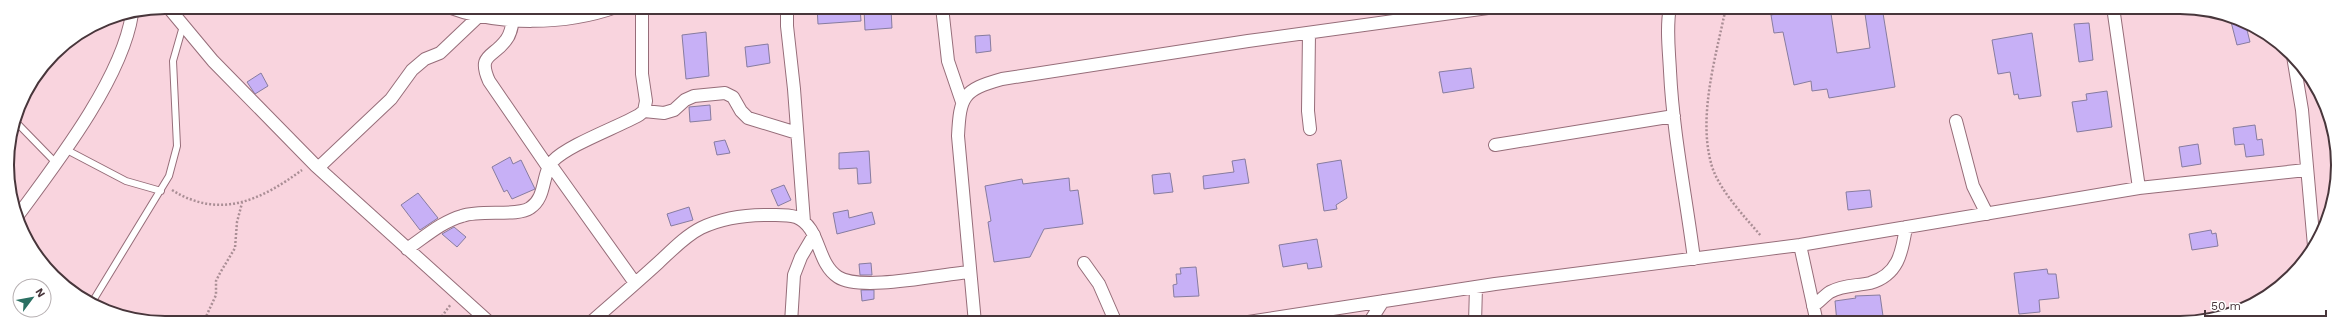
<svg xmlns="http://www.w3.org/2000/svg" width="2345" height="330" font-family="'Work Sans',sans-serif">
<style>
.building{fill:#c7b0f6;stroke:#877c9f}
.lines{fill:none;stroke-linecap:round;stroke-linejoin:round}
.lane-casing{stroke:#966d79;stroke-width:8}
.street-casing{stroke:#966d79;stroke-width:14}
.path{stroke:#aa8e95;stroke-width:2.5;stroke-dasharray:2 2;stroke-linecap:butt}
.lane{stroke:#fff;stroke-width:6}
.street{stroke:#fff;stroke-width:12}
.rim{fill:none;stroke:#48363b;stroke-width:2}
</style>
<rect width="100%" height="100%" fill="#f9d4de"/>
<path class="building" d="M 817,7 L 860,7 L 861,21 L 818,24 Z
M 1814,7 L 1830,7 L 1837,53 L 1870,48 L 1864,7 L 1882,7 L 1895,87 L 1829,98 L 1827,89 L 1812,91 L 1811,81 L 1794,85 L 1783,32 L 1774,33 L 1771,15 Z
M 864,9 L 891,9 L 892,28 L 865,30 Z
M 2230,18 L 2245,22 L 2250,42 L 2237,45 Z
M 2089,23 L 2093,60 L 2079,62 L 2074,24 Z
M 706,32 L 709,76 L 686,79 L 682,35 Z
M 2032,33 L 2041,96 L 2019,99 L 2018,94 L 2014,95 L 2010,72 L 1998,74 L 1992,40 Z
M 990,35 L 991,51 L 976,53 L 975,36 Z
M 768,44 L 770,63 L 747,67 L 745,47 Z
M 1471,68 L 1474,88 L 1443,93 L 1439,72 Z
M 261,73 L 268,86 L 255,94 L 247,82 Z
M 2107,91 L 2112,127 L 2077,132 L 2072,102 L 2087,100 L 2086,94 Z
M 710,105 L 711,120 L 690,122 L 689,107 Z
M 2255,125 L 2257,140 L 2262,139 L 2264,155 L 2246,157 L 2244,144 L 2235,145 L 2233,128 Z
M 725,140 L 730,153 L 717,155 L 714,142 Z
M 2198,144 L 2201,164 L 2182,167 L 2179,147 Z
M 869,151 L 871,183 L 858,184 L 857,168 L 839,169 L 839,153 Z
M 510,157 L 513,164 L 521,160 L 535,189 L 512,199 L 507,190 L 504,192 L 492,167 Z
M 1245,159 L 1249,183 L 1204,189 L 1203,176 L 1234,172 L 1232,161 Z
M 1341,160 L 1347,198 L 1336,205 L 1337,209 L 1324,211 L 1317,164 Z
M 1170,173 L 1173,192 L 1154,194 L 1152,175 Z
M 1069,178 L 1070,191 L 1078,190 L 1083,224 L 1044,229 L 1030,257 L 994,262 L 988,222 L 991,221 L 985,186 L 1022,179 L 1023,184 Z
M 784,185 L 791,200 L 778,206 L 771,190 Z
M 1870,190 L 1872,207 L 1848,210 L 1846,192 Z
M 418,193 L 438,218 L 420,230 L 401,205 Z
M 689,207 L 693,220 L 671,226 L 667,214 Z
M 848,210 L 849,218 L 872,212 L 875,224 L 837,234 L 833,213 Z
M 454,227 L 466,237 L 457,247 L 442,234 Z
M 2211,230 L 2212,234 L 2216,233 L 2218,246 L 2192,250 L 2189,234 Z
M 1317,239 L 1322,267 L 1308,269 L 1307,263 L 1283,267 L 1279,245 Z
M 871,263 L 872,275 L 860,275 L 859,264 Z
M 1196,267 L 1199,296 L 1174,297 L 1173,285 L 1177,284 L 1176,274 L 1181,274 L 1180,268 Z
M 2047,269 L 2048,274 L 2056,274 L 2059,298 L 2039,300 L 2040,312 L 2019,314 L 2014,273 Z
M 861,290 L 874,290 L 874,299 L 862,301 Z
M 1880,295 L 1884,323 L 1837,323 L 1835,301 L 1856,298 L 1855,296 Z"/>
<g class="lines">
<defs>
<path id="lane" d="M 16,122 L 56,163
M 65,149 L 126,181 L 161,191
M 91,304 L 169,176 L 177,146 L 173,61 L 183,26"/>
<path id="street" d="M 168,7 L 213,61 L 316,166 L 490,323
M 448,7 C 498,26 566,25 616,7
M 787,7 L 787,26 L 794,89 L 804,222
M 942,7 L 948,61 L 962,102
M 1670,7 C 1666,28 1669,50 1670,71 C 1673,134 1686,196 1694,259
M 2113,7 L 2139,188
M 513,19 C 512,26 511,34 506,40 C 493,58 477,54 489,81 L 548,167
M 1309,33 L 1308,111 L 1310,129
M 2293,56 L 2302,110 L 2314,246
M 644,111 L 664,113 L 674,110 L 685,100 L 694,96 L 725,93 L 733,97 L 741,111 L 748,118 L 797,133
M 1956,121 L 1973,186 L 1987,214
M 1495,145 L 1674,116
M 550,164 L 635,283
M 318,168 L 391,99 L 412,70 L 425,59 L 440,53 L 479,16
M 16,218 C 56,164 122,79 132,14
M 1800,245 L 1817,323
M 407,249 C 425,237 441,222 462,216 C 481,209 517,217 530,208 C 547,197 541,174 553,161 C 568,145 618,127 639,115 L 644,111 L 646,101 L 642,74 L 642,7
M 1084,263 L 1099,284 L 1116,323
M 1813,306 C 1819,302 1824,296 1830,292 C 1843,285 1856,286 1870,283 C 1898,275 1902,253 1906,227
M 590,323 C 613,303 636,283 658,263 C 671,251 685,236 701,228 C 720,219 745,215 766,215 C 775,215 787,214 796,217 C 821,227 816,263 838,277 C 861,292 942,274 970,272
M 791,323 L 794,275 L 801,257 L 814,235
M 975,323 L 958,136 C 960,96 963,90 1002,79 L 1248,41 L 1495,7
M 1242,323 L 1495,284 L 1800,245 L 2139,188 L 2306,170
M 1369,323 L 1383,301
M 1475,323 L 1476,287"/>
</defs>
<use href="#lane" class="lane-casing"/>
<use href="#street" class="street-casing"/>
<path class="path" d="M 1726,7 C 1716,56 1698,115 1711,163 C 1717,188 1745,217 1761,236
M 172,190 C 220,220 261,200 302,170
M 203,323 L 216,295 L 216,281 L 220,273 L 235,248 L 237,222 L 242,203
M 437,323 L 451,304"/>
<use href="#lane" class="lane"/>
<use href="#street" class="street"/>
</g>
<path d="M0 0H2345V330H0ZM165 14H2180A151 151 0 0 1 2331 165V165A151 151 0 0 1 2180 316H165A151 151 0 0 1 14 165V165A151 151 0 0 1 165 14Z" fill="#fff" fill-rule="evenodd"/>
<path class="rim" d="M165 14H2180A151 151 0 0 1 2331 165V165A151 151 0 0 1 2180 316H165A151 151 0 0 1 14 165V165A151 151 0 0 1 165 14Z"/>
<g transform="translate(32 298) rotate(58)"><circle r="19" fill="#ffffff" stroke="#b6afb1"/>
<path d="M0-3L7 15L0 10L-7 15Z" fill="#2b7063"/>
<text y="-6" font-size="11" font-weight="bold" text-anchor="middle" fill="#48363b">N</text>
</g>
<path d="M2205 310v6h121v-6" fill="none" stroke="#48363b" stroke-width="2"/>
<text x="2211" y="310" font-size="12" fill="#48363b" stroke="#ffffff" stroke-width="3" paint-order="stroke">50 m</text>
</svg>
